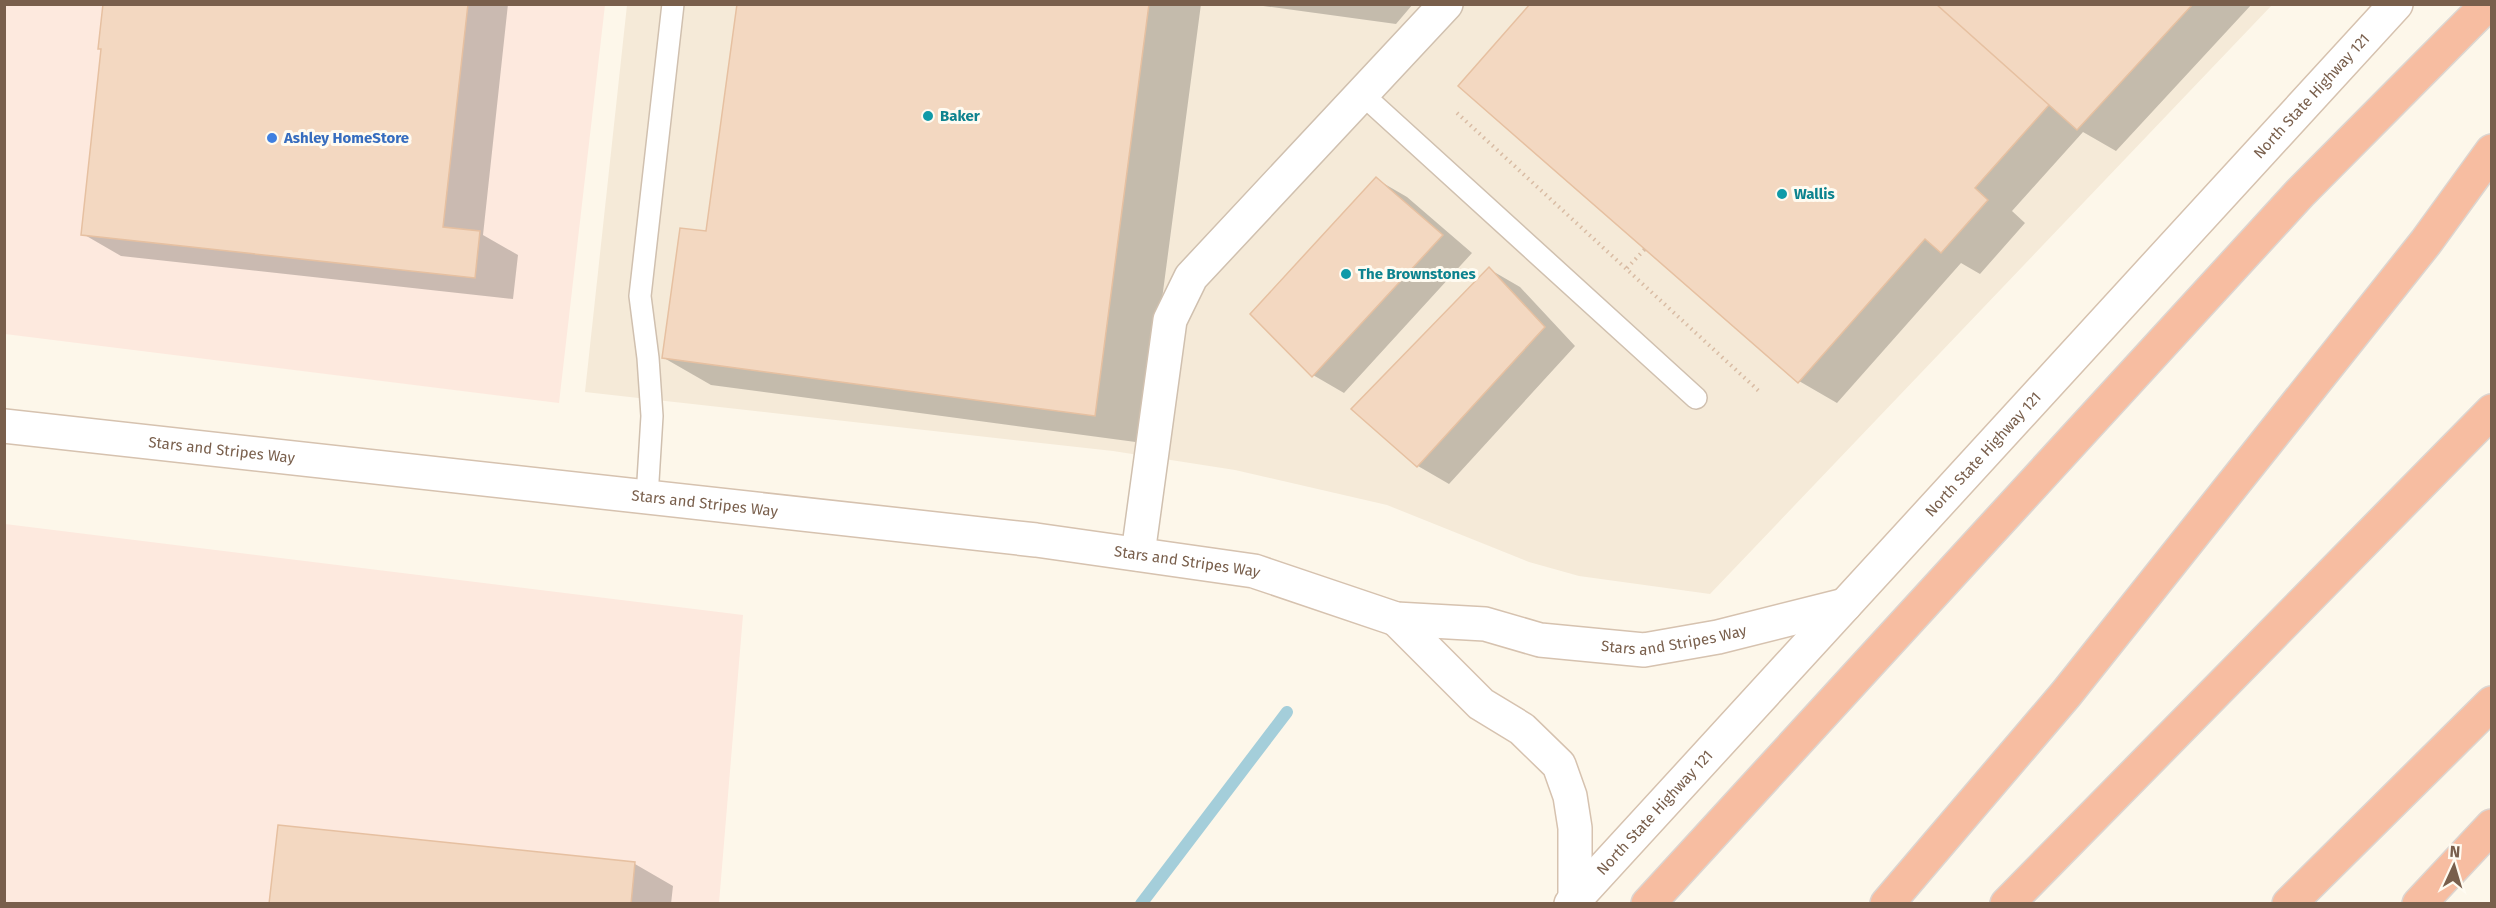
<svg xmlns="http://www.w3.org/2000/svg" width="2496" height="908" font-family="'Fira Sans',sans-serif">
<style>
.residential{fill:#f5ead8}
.commercial{fill:#fde9de}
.shadow{fill:#0003}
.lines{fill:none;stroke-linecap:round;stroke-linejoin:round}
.stream{stroke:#a4ceda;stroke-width:12}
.building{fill:#f3d8c1;stroke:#e6c0a1;stroke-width:1.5}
.lane-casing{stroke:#d0c0af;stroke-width:24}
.street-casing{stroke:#d0c0af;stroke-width:36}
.secondary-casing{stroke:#d6c2af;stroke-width:36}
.highway-casing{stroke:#dcd5d0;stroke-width:36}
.path{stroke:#d9bca4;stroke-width:4;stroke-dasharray:1.5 4.5;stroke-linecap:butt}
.lane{stroke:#fff;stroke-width:21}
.street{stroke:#fff;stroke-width:33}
.secondary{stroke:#fff;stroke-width:33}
.highway{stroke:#f7bda1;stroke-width:33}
.culture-dot{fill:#0f9aa8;stroke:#fffbf1;stroke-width:2}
.shop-dot{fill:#3f7fe0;stroke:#fffbf1;stroke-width:2}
.labels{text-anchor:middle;stroke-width:6;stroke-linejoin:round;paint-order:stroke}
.street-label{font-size:15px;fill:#795f4c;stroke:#fffbf1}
.culture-label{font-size:15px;font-weight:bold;fill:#0d838f;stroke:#fffbf1;text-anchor:start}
.shop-label{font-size:15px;font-weight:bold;fill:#366cbe;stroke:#fffbf1;text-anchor:start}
</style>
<rect width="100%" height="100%" fill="#fdf7ea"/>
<path class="residential" d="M 627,5 L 2272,5 L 1710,594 L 1579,576 L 1529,562 L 1387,505 L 1235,470 L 1113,451 L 585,392 Z"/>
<path class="commercial" d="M 5,5 L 605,5 L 559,403 L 5,334 Z
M 5,524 L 743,615 L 719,903 L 5,904 Z"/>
<path class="shadow" d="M 104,4 L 508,4 L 483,235 L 518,255 L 513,299 L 121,256 L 83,234 L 103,50 Z
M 739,4 L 1201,4 L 1143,443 L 711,385 L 664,358 L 707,233 Z
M 1249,4 L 1413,4 L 1396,24 Z
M 1532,4 L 2252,4 L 2116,151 L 2083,132 L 2012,211 L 2025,223 L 1980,274 L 1961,263 L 1837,403 L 1799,381 Z
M 1376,179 L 1407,197 L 1472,253 L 1344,393 L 1313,375 Z
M 1489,269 L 1520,287 L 1575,346 L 1449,484 L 1418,466 Z
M 279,827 L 635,864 L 673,886 L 671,904 L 271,904 Z"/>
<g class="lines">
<path class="stream" d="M 1141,904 L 1287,712"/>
</g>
<path class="building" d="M 103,4 L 468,4 L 443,227 L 480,231 L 475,278 L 81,235 L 101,49 L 98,49 Z
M 737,4 L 1149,4 L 1095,416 L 662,358 L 680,228 L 706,231 Z
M 1530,4 L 1936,4 L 2049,105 L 1975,188 L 1988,200 L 1941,253 L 1925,239 L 1798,383 L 1458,86 Z
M 1936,4 L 2193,4 L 2077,130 Z
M 1376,177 L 1443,235 L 1312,377 L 1250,314 Z
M 1489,267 L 1545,327 L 1417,467 L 1351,409 Z
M 278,825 L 635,862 L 631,904 L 269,904 Z"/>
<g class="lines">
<defs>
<path id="lane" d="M 1362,94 L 1696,398
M 647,497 L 652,416 L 648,358 L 640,296 L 673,4"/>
<path id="street" d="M 1138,554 L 1170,320 L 1191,277 L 1446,4"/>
<g id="secondary">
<path id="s1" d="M 4,426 L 1036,540 L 1254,571 L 1396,619 L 1485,624 L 1540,640 L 1644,650 L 1718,637 L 1845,605"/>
<path d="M 1396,619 L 1481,704 L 1522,729 L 1559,765 L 1570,796 L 1575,828 L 1575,899"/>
<path id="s2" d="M 1571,904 L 2396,4"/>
</g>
<path id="highway" d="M 1648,904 L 2300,193 L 2488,4
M 1887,904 L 2066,694 L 2426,242 L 2492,151
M 2007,904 L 2492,411
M 2289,904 L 2492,703
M 2419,904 L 2492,826"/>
</defs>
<use href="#lane" class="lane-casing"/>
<use href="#street" class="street-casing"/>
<use href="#secondary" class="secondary-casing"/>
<use href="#highway" class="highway-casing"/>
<path class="path" d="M 1457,113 L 1761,393
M 1627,268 L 1645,249"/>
<use href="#lane" class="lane"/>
<use href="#street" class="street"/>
<use href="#secondary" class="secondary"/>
<use href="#highway" class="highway"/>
</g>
<g class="culture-dot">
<circle cx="928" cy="116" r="6"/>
<circle cx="1782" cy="194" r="6"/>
<circle cx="1346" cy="274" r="6"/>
</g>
<circle class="shop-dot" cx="272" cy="138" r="6"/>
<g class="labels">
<g class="street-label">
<text dy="5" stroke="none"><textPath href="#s2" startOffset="1096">North State Highway 121</textPath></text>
<text dy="5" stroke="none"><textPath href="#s1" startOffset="219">Stars and Stripes Way</textPath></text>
<text dy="5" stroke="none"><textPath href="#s2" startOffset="610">North State Highway 121</textPath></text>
<text dy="5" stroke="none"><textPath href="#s1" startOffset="705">Stars and Stripes Way</textPath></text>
<text dy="5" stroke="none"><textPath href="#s1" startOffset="1191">Stars and Stripes Way</textPath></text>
<text dy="5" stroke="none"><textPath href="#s1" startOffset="1690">Stars and Stripes Way</textPath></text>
<text dy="5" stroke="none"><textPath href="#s2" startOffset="124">North State Highway 121</textPath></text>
</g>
<g class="culture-label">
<text x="940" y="121">Baker</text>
<text x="1794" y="199">Wallis</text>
<text x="1358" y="279">The Brownstones</text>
</g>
<g class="shop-label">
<text x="284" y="143">Ashley HomeStore</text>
</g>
</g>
<rect width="2496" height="908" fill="none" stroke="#795f4c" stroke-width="12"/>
<g transform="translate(2454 866) rotate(4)" stroke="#fffbf1" stroke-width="4.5" paint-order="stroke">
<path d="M0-4.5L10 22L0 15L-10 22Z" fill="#795f4c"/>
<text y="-9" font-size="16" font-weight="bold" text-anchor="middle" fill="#795f4c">N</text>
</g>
</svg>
